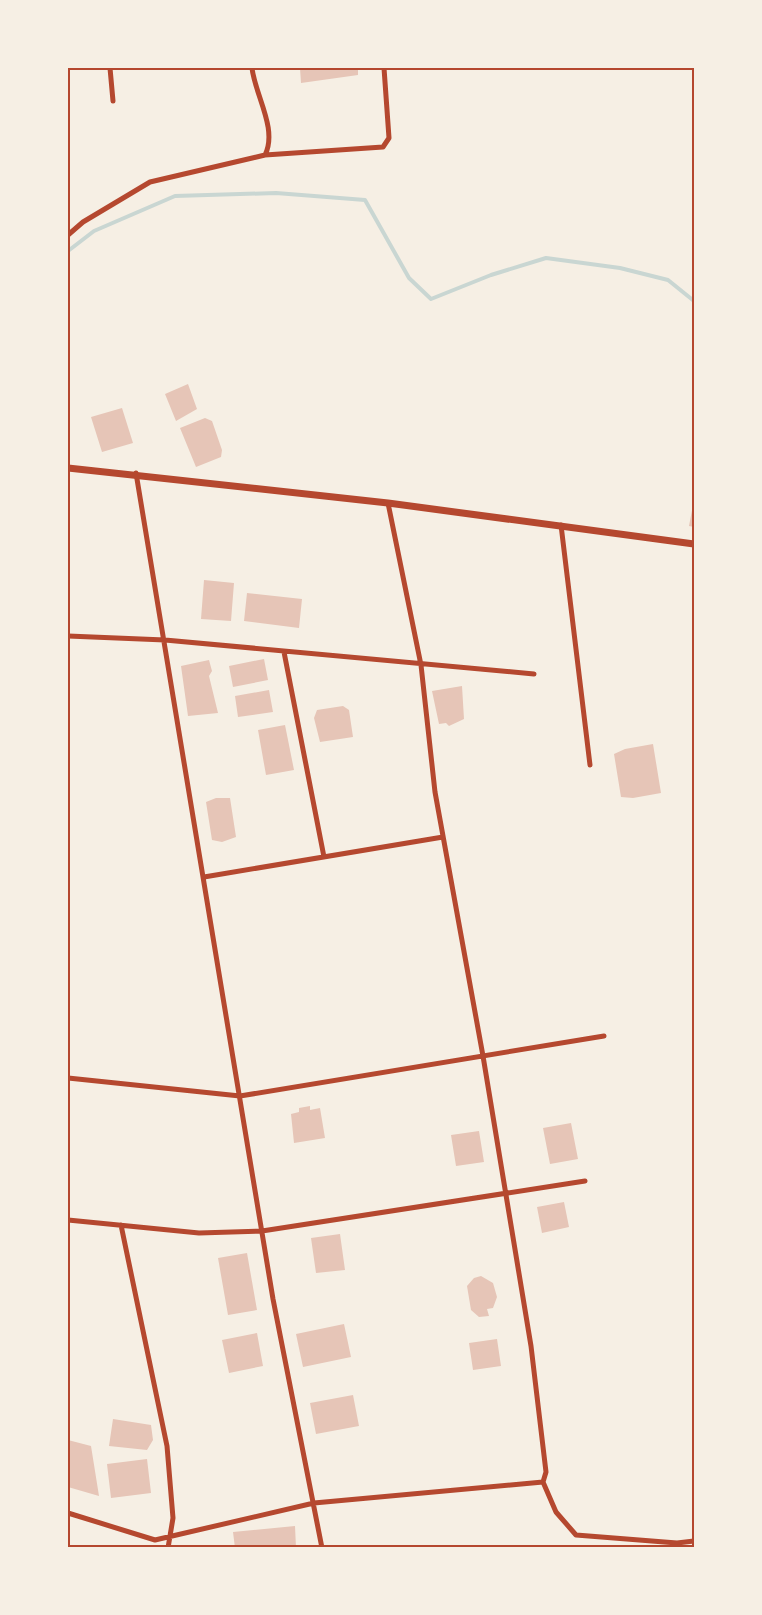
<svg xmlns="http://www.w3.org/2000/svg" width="762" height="1615" font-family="'Alegreya Sans',sans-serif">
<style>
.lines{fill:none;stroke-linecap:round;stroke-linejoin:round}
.stream{stroke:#c9d6d2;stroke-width:4}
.building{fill:#e6c5b7}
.minor{stroke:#b5482f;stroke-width:5}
.tertiary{stroke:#b5482f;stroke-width:7}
.neatline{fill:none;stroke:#b5482f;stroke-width:2}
</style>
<rect width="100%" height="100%" fill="#f6efe4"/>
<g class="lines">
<path class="stream" d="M 68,251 L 94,231 L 175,196 L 276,193 L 365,200 L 409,278 L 431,299 L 491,275 L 546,258 L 620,268 L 668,280 L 694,301"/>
</g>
<path class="building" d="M 300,68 L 358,68 L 358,75 L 301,83 Z
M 188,384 L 197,409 L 176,421 L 165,394 Z
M 122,408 L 133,443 L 102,452 L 91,417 Z
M 205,418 L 212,421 L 222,450 L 221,457 L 196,467 L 180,428 Z
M 693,505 L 694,505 L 694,527 L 689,526 Z
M 204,580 L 234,583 L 231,621 L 201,619 Z
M 247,593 L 302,599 L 299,628 L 244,621 Z
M 264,659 L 268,680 L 233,687 L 229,666 Z
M 209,660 L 212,671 L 209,676 L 218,713 L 188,716 L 181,666 Z
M 462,686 L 464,719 L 449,726 L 446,723 L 439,724 L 432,691 Z
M 269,690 L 273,712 L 238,717 L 235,696 Z
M 343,706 L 349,710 L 353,737 L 320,742 L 314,718 L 317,710 Z
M 285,725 L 294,770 L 266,775 L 258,730 Z
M 653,744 L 661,793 L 633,798 L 621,797 L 614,754 L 625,749 Z
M 216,798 L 230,798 L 236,837 L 222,842 L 212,840 L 206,802 Z
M 310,1106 L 310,1110 L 320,1108 L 325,1138 L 294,1143 L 291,1114 L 299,1112 L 299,1108 Z
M 571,1123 L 578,1159 L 550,1164 L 543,1128 Z
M 479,1131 L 484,1162 L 456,1166 L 451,1135 Z
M 564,1202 L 569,1227 L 542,1233 L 537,1207 Z
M 340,1234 L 345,1270 L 316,1273 L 311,1238 Z
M 247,1253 L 257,1310 L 228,1315 L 218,1258 Z
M 481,1276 L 493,1283 L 497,1297 L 493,1308 L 487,1309 L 489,1316 L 479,1317 L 471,1310 L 467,1286 L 474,1278 Z
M 344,1324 L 351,1357 L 303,1367 L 296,1334 Z
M 257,1333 L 263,1366 L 229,1373 L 222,1340 Z
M 497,1339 L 501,1366 L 473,1370 L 469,1343 Z
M 353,1395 L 359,1426 L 316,1434 L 310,1403 Z
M 113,1419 L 151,1425 L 153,1440 L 147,1450 L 109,1446 Z
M 68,1440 L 91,1446 L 99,1496 L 68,1487 Z
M 147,1459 L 151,1493 L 111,1498 L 107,1464 Z
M 295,1526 L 296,1548 L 235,1548 L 233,1532 Z"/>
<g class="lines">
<path class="minor" d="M 110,68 L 113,101
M 265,155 L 383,147 L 389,138 L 384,68
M 68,235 L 83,222 L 150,182 L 265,155 C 278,129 255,95 252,68
M 136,473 L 273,1299 L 322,1548
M 388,503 L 421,665 L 435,792 L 483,1056 L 531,1346 L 546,1472 L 543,1482 L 556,1512 L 576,1535 L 677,1543 L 694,1541
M 561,525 L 590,765
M 68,636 L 165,640 L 534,674
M 284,652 L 324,857
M 204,877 L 443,837
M 68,1078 L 240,1096 L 604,1036
M 68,1220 L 199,1233 L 262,1231 L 585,1181
M 121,1225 L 167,1446 L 173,1518 L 168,1548
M 68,1513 L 155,1540 L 314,1503 L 543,1482"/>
<path class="tertiary" d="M 68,468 L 388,503 L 694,544"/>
</g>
<rect width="762" height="1615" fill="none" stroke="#f6efe4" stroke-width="138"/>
<rect x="69" y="69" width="624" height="1477" class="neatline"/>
</svg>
